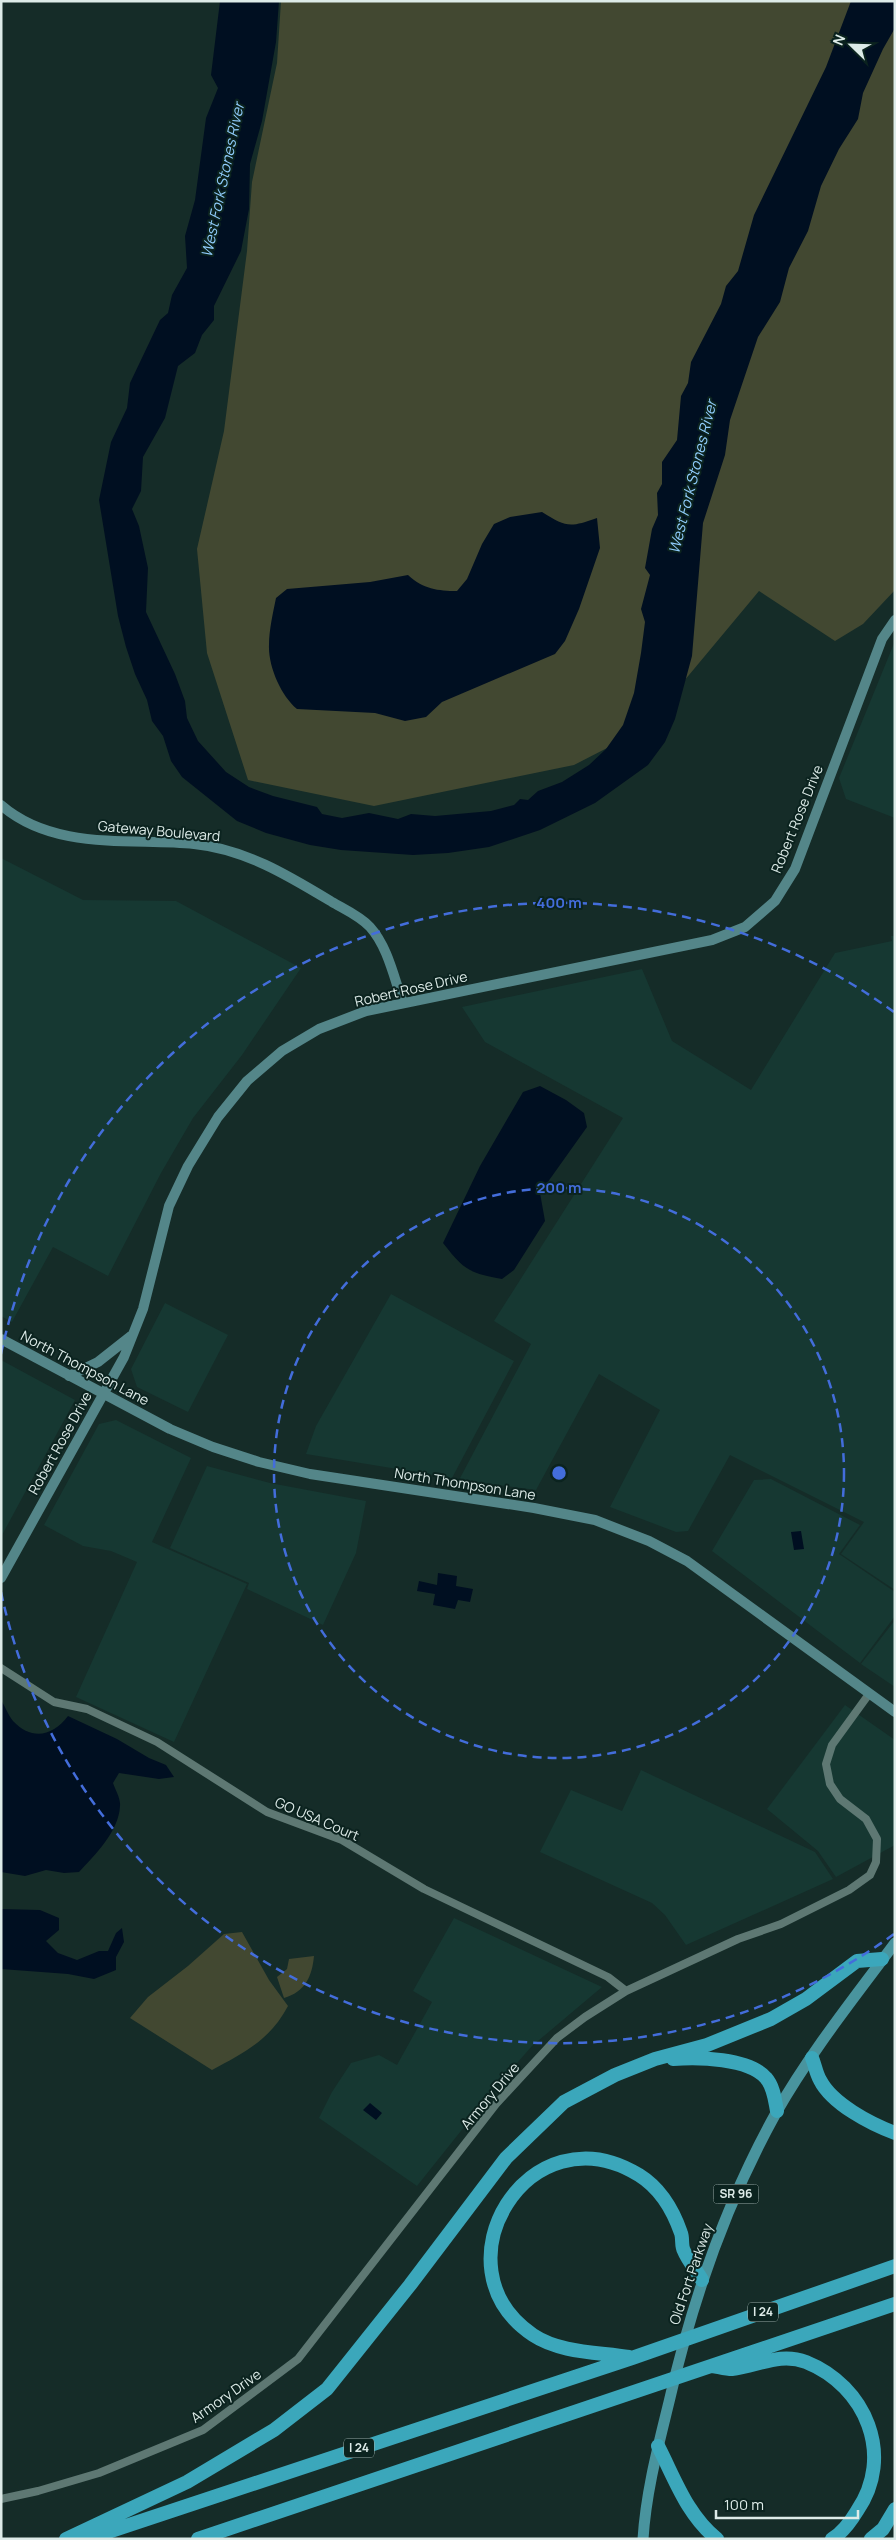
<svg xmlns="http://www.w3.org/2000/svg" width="896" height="2540" font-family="Manrope,sans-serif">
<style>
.built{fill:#163832}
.green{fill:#424831}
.water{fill:#000f21}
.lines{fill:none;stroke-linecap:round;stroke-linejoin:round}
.street{stroke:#5e7873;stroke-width:8}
.secondary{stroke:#548689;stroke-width:10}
.primary{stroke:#49949e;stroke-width:11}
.highway{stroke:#3ba7bb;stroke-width:14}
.ring{fill:none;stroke:#436ddb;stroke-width:2.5;stroke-dasharray:9 6}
.labels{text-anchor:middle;stroke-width:4;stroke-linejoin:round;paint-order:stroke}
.shield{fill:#0b231f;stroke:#9eafac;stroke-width:1}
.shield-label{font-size:12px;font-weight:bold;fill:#ddebe8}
.street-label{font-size:14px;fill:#ddebe8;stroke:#0b231f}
.water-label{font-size:15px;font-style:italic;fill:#90ccfc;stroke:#0b231f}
.centre{fill:#436ddb;stroke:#0b231f;stroke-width:2.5}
.ring-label{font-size:15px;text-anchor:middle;font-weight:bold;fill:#436ddb;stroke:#0b231f;stroke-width:4;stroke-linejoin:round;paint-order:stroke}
</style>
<rect width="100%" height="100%" fill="#152c28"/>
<path class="built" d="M 895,641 L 895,818 L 846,799 L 839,778 Z
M 1,858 L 83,900 L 176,901 L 301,968 L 242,1055 L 193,1118 L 161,1173 L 108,1276 L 53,1247 L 12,1322 L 1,1316 Z
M 891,936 L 895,936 L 895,1590 L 841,1554 L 864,1522 L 730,1455 L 688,1531 L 676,1532 L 610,1507 L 660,1410 L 599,1374 L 536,1490 L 459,1480 L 531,1344 L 494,1321 L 623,1118 L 485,1042 L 462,1007 L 642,969 L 672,1041 L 751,1090 L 835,953 L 892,941 Z
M 391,1294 L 514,1361 L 452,1478 L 306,1454 L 316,1426 Z
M 165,1303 L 228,1335 L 188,1412 L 137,1387 L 131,1369 Z
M 1,1360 L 75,1400 L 1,1537 Z
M 116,1420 L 191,1458 L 152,1542 L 247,1584 L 174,1742 L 76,1697 L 137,1562 L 111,1551 L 83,1546 L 44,1525 L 99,1424 Z
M 207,1466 L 270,1483 L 366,1501 L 356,1553 L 323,1625 L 247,1589 L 249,1583 L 170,1548 Z
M 771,1479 L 860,1525 L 839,1554 L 895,1592 L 895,1616 L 860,1663 L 712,1551 L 754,1480 Z
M 895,1620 L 895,1687 L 861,1664 Z
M 845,1705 L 895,1740 L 895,1845 L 836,1877 L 818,1851 L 767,1809 Z
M 641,1770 L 815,1852 L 833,1879 L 686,1945 L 665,1915 L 652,1903 L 540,1852 L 571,1790 L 622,1811 Z
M 454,1918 L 602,1987 L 532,2046 L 496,2087 L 417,2186 L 319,2118 L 332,2092 L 351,2063 L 379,2055 L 397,2065 L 432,2002 L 413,1991 Z"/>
<path class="green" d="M 281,1 L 895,1 L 895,590 L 863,624 L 835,641 L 759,591 L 644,729 L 574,765 L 374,806 L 248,780 L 207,653 L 197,549 L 224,431 L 247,251 L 252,182 L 277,63 Z
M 242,1932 L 269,1980 L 288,2006 C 270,2040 244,2053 212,2070 L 130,2018 L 148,1997 L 188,1966 L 224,1934 Z
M 314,1956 C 312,1977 305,1992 284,1998 L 277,1977 L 287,1969 L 289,1959 Z"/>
<path class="water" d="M 220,1 L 279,1 L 276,42 L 262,121 L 250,164 L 249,209 L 241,251 L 214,306 L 214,320 L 202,335 L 195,353 L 178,366 L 165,418 L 143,457 L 141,491 L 132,509 L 139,526 L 148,568 L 146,612 L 175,674 L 185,701 L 187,718 L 198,741 L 226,772 L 249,787 L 273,796 L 317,807 L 322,814 L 342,818 L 369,813 L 398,819 L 411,814 L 435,816 L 491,811 L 514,805 L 520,799 L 528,800 L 538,791 L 562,782 L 589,765 L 606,749 L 623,725 L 634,693 L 641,653 L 645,622 L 641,609 L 650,575 L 645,568 L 652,529 L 658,515 L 657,493 L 662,484 L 662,462 L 677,440 L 681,396 L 688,383 L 691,362 L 721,304 L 726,286 L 738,271 L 754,215 L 826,67 L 851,1 L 895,1 L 895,28 L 883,49 L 863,93 L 858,119 L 839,149 L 821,186 L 808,231 L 789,268 L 780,302 L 758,337 L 730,420 L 725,455 L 703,523 L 692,656 L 675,719 L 665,742 L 648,765 L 595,803 L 540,830 L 489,847 L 448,853 L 413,855 L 341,850 L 310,845 L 266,833 L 237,821 L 182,777 L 171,761 L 163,736 L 152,721 L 147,700 L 135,674 L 126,647 L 118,616 L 99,500 L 111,442 L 127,408 L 130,383 L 160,320 L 168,313 L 172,295 L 187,268 L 185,236 L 195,200 L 206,118 L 218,88 L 211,75 Z
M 542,512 C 566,527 569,528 597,518 L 600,548 L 579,609 L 565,641 L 555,654 L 442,702 L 426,717 L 405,721 L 375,713 L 297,709 C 281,696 268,666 269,645 C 269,630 273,613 276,598 L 287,589 L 370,582 L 408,575 C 423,589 438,591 457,591 L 467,579 L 482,544 L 494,524 L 510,517 Z
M 540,1086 L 566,1100 L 584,1113 L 587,1127 L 540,1193 L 545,1221 L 514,1270 L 502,1279 C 469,1273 464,1270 443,1243 L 480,1166 L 523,1092 Z
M 801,1531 L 804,1549 L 794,1550 L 791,1532 Z
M 438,1573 L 457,1576 L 456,1586 L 473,1589 L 470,1602 L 458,1600 L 455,1609 L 433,1605 L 435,1594 L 417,1591 L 419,1581 L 437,1585 Z
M 1,1700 C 5,1706 8,1715 13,1721 C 32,1741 53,1736 68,1716 L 117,1739 L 149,1758 L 166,1765 L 174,1777 L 159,1779 L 119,1773 L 113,1783 C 115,1789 121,1799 120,1806 C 119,1831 95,1855 79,1872 L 64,1873 L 46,1870 L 25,1876 L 1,1872 Z
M 1,1909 L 40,1910 L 59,1918 L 59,1930 L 46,1941 L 58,1953 L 77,1960 L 99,1951 L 108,1951 L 116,1933 L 122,1928 L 124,1942 L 116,1957 L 116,1970 L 94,1979 L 68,1974 L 1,1969 Z
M 370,2103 L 382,2113 L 376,2120 L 363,2110 Z"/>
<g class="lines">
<path class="street" d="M 1,1668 L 54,1702 L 87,1709 L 157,1742 L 267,1812 L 342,1840 L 424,1889 L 608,1977 L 626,1991
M 1,2499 L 38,2491 L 99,2473 L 203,2430 L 298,2359 L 496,2104 L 557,2038 L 585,2017 L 626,1991 L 738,1939 L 781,1924 L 849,1890 L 870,1875 L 876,1862 L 877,1839 L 866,1819 L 840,1799 L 830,1784 L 826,1764 L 832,1745 L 869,1694"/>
<path class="secondary" d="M 1,805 C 54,851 130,838 194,844 C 245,849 289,876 332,902 C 344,909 360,916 370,927 C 388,947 394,978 403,1003
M 1,1339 L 170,1429 L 213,1447 L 259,1462 L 310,1474 L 534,1508 L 595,1520 L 649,1541 L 687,1561 L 895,1712
M 69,1376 L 98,1362 L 131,1336
M 1,1578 L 124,1357 L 143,1309 L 169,1206 L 188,1166 L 218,1117 L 247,1081 L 282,1051 L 319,1029 L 366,1011 L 712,940 L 745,927 L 775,901 L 795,869 L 882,639 L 895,620"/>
<path class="primary" d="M 643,2539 C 646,2492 658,2447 669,2402 C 692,2301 726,2203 776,2113 C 810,2053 854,1998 895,1943"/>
<path class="highway" d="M 812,2058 C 815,2065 816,2073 820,2080 C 832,2104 871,2124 895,2133
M 673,2059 C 698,2057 749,2058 766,2078 C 774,2087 775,2101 777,2111
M 629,2357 C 598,2352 560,2353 533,2335 C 432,2267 529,2107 639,2175 C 660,2188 673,2210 681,2233 C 683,2238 681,2246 684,2251 C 688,2261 697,2271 702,2280
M 713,2366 C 719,2367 726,2369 732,2369 C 758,2366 780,2352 806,2362 C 866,2386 895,2456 857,2511 C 851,2521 842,2533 832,2539
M 658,2446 C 675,2479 687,2515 717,2539
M 66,2539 L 187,2482 L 274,2430 L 327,2389 L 410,2285 L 506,2158 L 564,2102 L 615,2075 L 655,2059 L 707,2045 L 771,2019 L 806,1999 L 857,1961 L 882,1959
M 87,2539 L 632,2358 L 895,2266
M 198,2539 L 895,2304
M 871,2539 L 883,2529 L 895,2509"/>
</g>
<g class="ring">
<circle cx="559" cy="1473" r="285"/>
<path d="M894 1934A570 570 0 0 1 1 1592M1 1354A570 570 0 0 1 894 1012"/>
</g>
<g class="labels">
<g class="shield">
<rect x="713.5" y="2184.5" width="45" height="19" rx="4"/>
<rect x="748" y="2302.5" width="30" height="19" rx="4"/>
<rect x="344" y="2438.5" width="30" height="19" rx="4"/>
</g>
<g class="shield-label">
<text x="736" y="2198">SR 96</text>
<text x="763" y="2316">I 24</text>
<text x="359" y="2452">I 24</text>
</g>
<g class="street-label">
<text transform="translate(797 819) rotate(-68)" y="5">Robert Rose Drive</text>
<text transform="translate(159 831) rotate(5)" y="5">Gateway Boulevard</text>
<text transform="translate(411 989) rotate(-13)" y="5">Robert Rose Drive</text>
<text transform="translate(85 1368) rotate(28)" y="5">North Thompson Lane</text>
<text transform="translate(60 1443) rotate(-61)" y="5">Robert Rose Drive</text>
<text transform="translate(465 1484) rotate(9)" y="5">North Thompson Lane</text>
<text transform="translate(317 1819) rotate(23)" y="5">GO USA Court</text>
<text transform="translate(490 2096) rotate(-50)" y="5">Armory Drive</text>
<text transform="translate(691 2274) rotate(-71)" y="5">Old Fort Parkway</text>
<text transform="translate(226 2396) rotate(-35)" y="5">Armory Drive</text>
</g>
<g class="water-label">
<text transform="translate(223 180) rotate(-78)" y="5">West Fork Stones River</text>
<text transform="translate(693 477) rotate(-76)" y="5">West Fork Stones River</text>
</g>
</g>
<circle cx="559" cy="1473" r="8" class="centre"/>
<g class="ring-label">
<text x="559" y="908">400 m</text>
<text x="559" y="1193">200 m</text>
</g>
<rect width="896" height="2540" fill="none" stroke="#ddebe8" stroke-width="5"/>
<g transform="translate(851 45) rotate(293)" stroke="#0b231f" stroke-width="4" paint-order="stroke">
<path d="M0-4L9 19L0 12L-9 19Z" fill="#ddebe8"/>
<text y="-8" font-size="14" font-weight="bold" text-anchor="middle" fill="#ddebe8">N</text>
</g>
<path d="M716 2510v8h142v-8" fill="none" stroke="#ddebe8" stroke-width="2.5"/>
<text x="724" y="2510" font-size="15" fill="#ddebe8" stroke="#0b231f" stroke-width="4" paint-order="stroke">100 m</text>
</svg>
